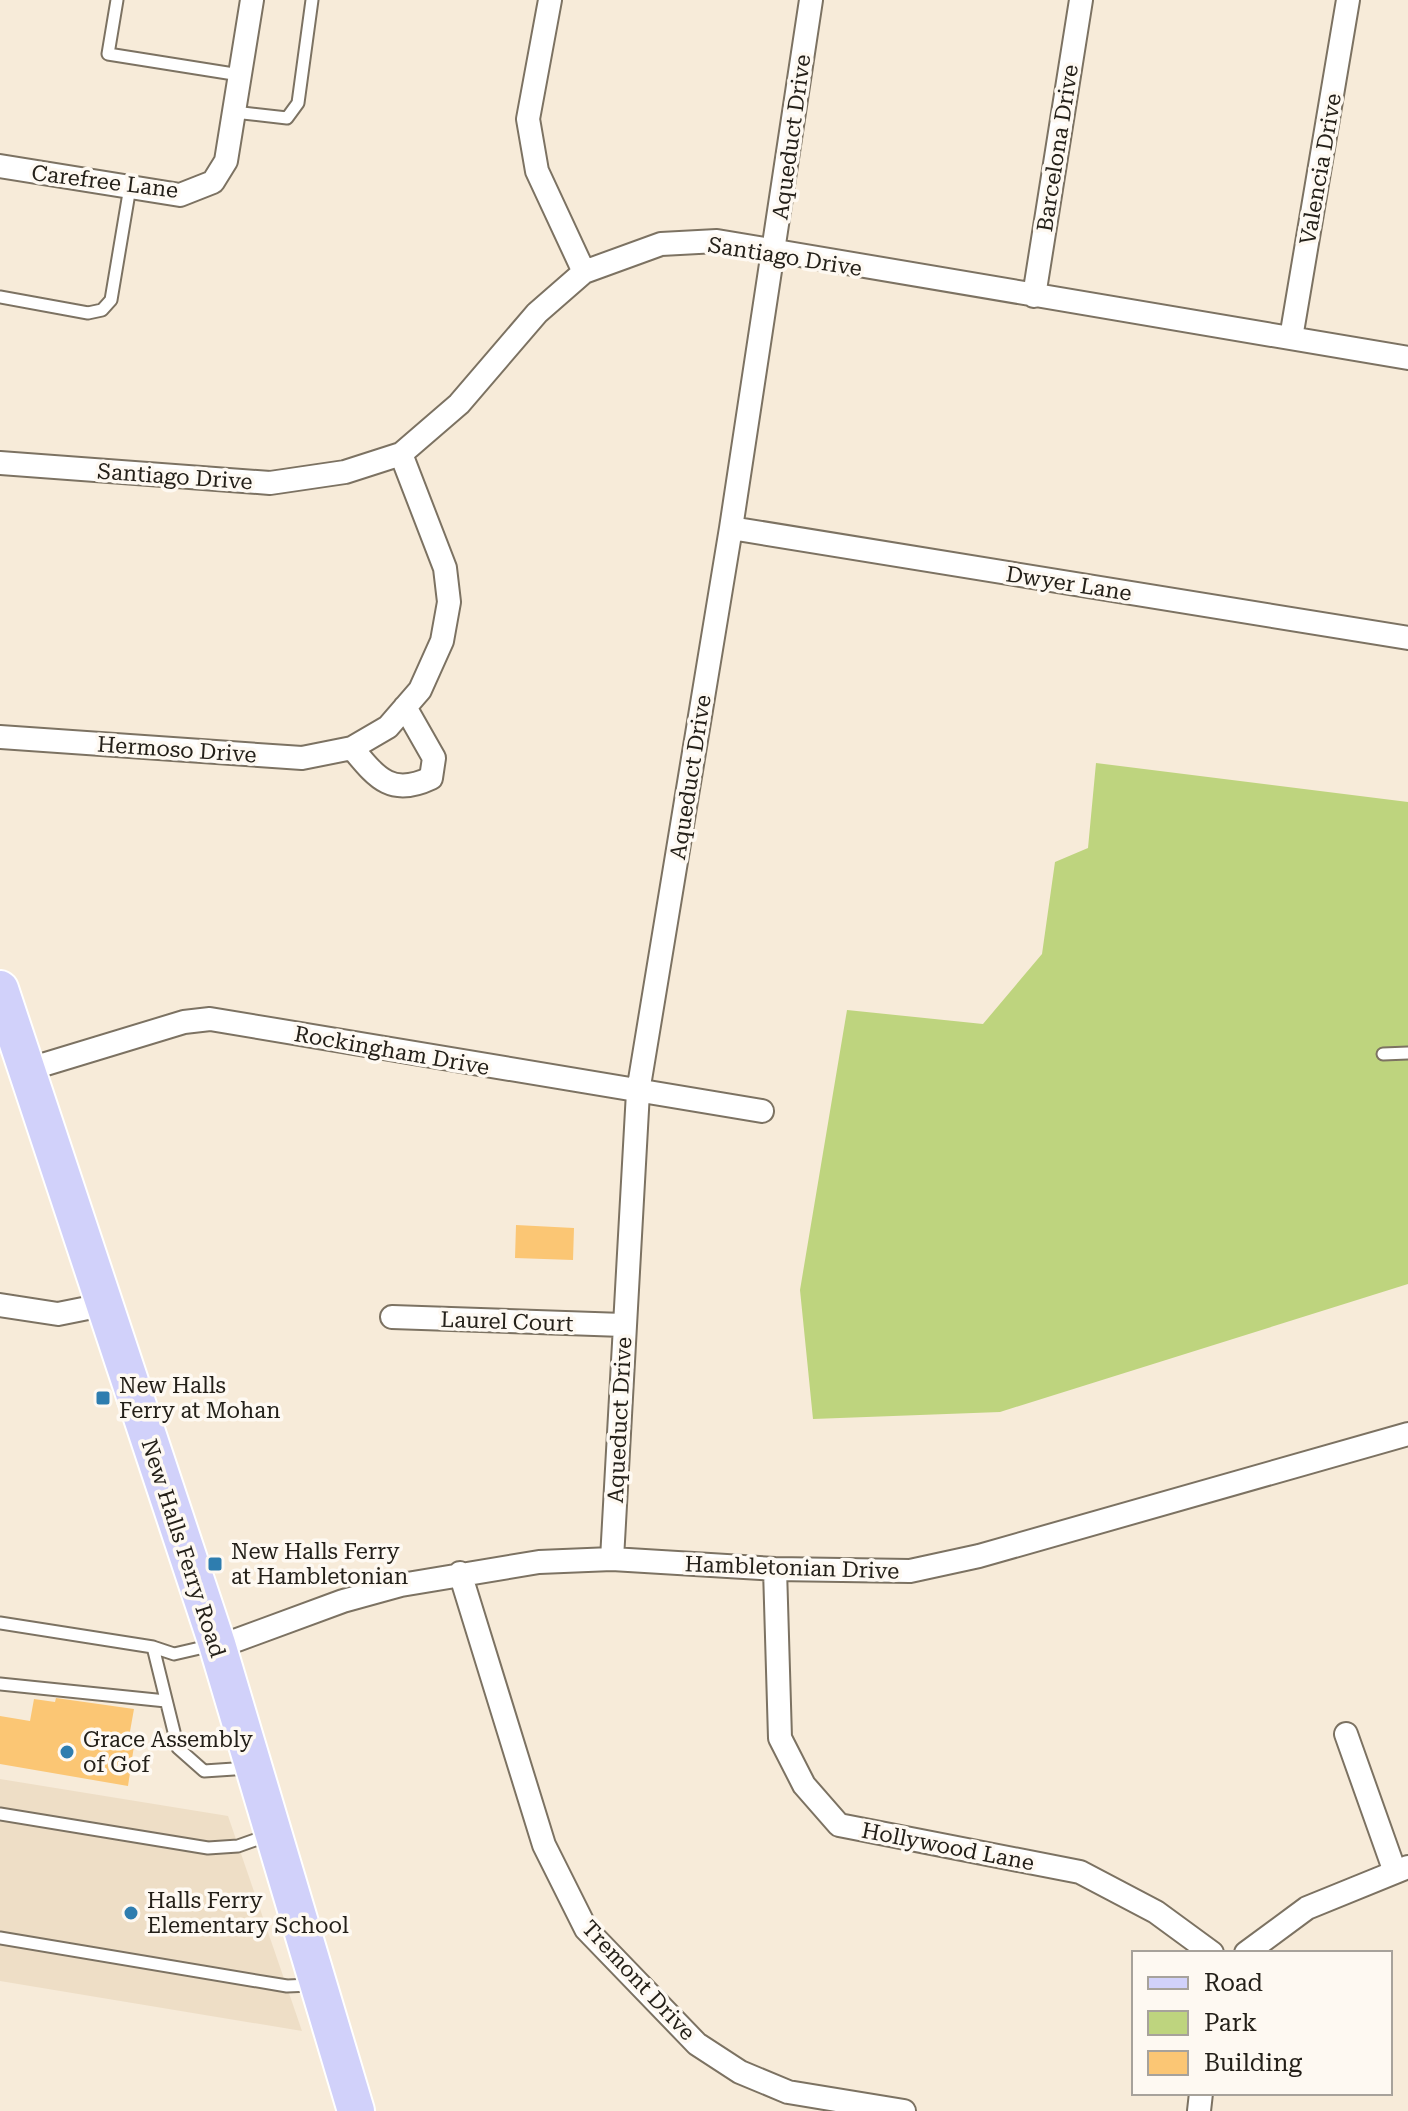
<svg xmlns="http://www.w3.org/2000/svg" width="1408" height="2111" font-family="'Roboto Serif',serif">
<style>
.built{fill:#eedec6}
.green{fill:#bed47e}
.building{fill:#fbc674}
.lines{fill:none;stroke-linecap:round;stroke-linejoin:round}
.lane-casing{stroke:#7c7262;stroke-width:15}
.street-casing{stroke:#7c7262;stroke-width:26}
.primary-casing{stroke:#fff;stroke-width:40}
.lane{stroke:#fff;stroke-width:11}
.street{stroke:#fff;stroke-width:22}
.primary{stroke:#d1d1fa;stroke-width:36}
.poi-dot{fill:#2e7daf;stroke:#fef9f2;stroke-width:3}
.labels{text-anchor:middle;stroke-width:7;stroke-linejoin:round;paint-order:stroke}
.street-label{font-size:22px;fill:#242019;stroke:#fef9f2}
.poi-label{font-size:22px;fill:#242019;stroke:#fef9f2;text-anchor:start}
</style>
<rect width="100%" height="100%" fill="#f7ebd9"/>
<path class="built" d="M 0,1779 L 228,1816 L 302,2031 L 0,1981 Z"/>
<path class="green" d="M 1096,763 L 1408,802 L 1408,1284 L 1000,1412 L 813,1419 L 800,1290 L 847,1010 L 983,1024 L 1042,954 L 1055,862 L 1088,848 Z"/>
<path class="building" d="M 516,1225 L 574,1228 L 573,1260 L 515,1258 Z
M 56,1698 L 134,1709 L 129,1737 L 135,1739 L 128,1786 L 0,1764 L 0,1716 L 30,1721 L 34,1699 L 55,1702 Z"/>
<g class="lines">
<defs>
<path id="lane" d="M 117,0 L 108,54 L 240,75
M 234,112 L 287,118 L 298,103 L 312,0
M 0,297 L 88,313 L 102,310 L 111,300 L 130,187
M 1383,1054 L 1408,1053
M 0,1623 L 153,1647 L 174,1654 L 213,1645
M 153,1647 L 178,1748 L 204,1771 L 249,1768
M 0,1684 L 166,1701
M 0,1814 L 208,1848 L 238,1846 L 269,1835
M 0,1938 L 287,1986 L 311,1985"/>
<path id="street" d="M 550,0 L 528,119 L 537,171 L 584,272
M 0,166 L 180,195 L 213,182 L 226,161 L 252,0
M 1034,296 L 1081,0
M 1291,338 L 1348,0
M 0,463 L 270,483 L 345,472 L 401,454 L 459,404 L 537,313 L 584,272 L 661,244 L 717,241 L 1408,358
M 731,528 L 1408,638
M 0,737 L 302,758 L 352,748 L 388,727 L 420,690 L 442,641 L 449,602 L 445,568 L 401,454
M 352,748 C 377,778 391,797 431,778 L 434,758 L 405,707
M 26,1070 L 184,1022 L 210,1019 L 762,1111
M 0,1305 L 58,1314 L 103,1305
M 392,1317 L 623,1325
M 612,1559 L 638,1092 L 731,528 L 811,0
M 775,1569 L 780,1738 L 804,1785 L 839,1825 L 1080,1872 L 1156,1912 L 1212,1953
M 460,1573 L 544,1845 L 586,1929 L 697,2044 L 740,2072 L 788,2092 L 904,2111
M 218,1647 L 343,1601 L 401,1585 L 539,1562 L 612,1559 L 775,1569 L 910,1571 L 979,1556 L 1408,1434
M 1346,1734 L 1395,1872
M 1246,1953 L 1307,1908 L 1408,1867
M 1199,2111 L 1201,2093"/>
<path id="primary" d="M 0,989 L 217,1644 L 356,2111"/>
</defs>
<use href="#lane" class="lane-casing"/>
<use href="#street" class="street-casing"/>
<use href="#primary" class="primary-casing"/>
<use href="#lane" class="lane"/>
<use href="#street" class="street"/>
<use href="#primary" class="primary"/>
</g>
<g class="poi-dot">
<rect x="95" y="1390" width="16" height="16" rx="4"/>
<rect x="207" y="1556" width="16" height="16" rx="4"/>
<circle cx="67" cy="1752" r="8"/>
<circle cx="131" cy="1913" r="8"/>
</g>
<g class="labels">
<g class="street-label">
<text transform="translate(791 137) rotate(-82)" y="8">Aqueduct Drive</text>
<text transform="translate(1057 148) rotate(-81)" y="8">Barcelona Drive</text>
<text transform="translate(1320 169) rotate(-80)" y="8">Valencia Drive</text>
<text transform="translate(105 181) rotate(7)" y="8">Carefree Lane</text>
<text transform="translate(785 256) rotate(9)" y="8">Santiago Drive</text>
<text transform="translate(175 476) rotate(4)" y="8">Santiago Drive</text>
<text transform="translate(1069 583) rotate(9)" y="8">Dwyer Lane</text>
<text transform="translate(177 749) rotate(4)" y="8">Hermoso Drive</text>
<text transform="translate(690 777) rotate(-81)" y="8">Aqueduct Drive</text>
<text transform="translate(392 1050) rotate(10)" y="8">Rockingham Drive</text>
<text transform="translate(507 1321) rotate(2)" y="8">Laurel Court</text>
<text transform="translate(619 1420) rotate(-87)" y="8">Aqueduct Drive</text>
<text transform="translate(184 1548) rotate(72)" y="8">New Halls Ferry Road</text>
<text transform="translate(792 1567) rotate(2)" y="8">Hambletonian Drive</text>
<text transform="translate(948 1846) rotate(11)" y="8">Hollywood Lane</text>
<text transform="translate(639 1980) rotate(47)" y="8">Tremont Drive</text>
</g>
<g class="poi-label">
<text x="119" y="1393">New Halls<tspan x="119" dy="25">Ferry at Mohan</tspan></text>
<text x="231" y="1559">New Halls Ferry<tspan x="231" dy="25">at Hambletonian</tspan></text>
<text x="83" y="1747">Grace Assembly<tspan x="83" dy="25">of Gof</tspan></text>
<text x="147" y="1908">Halls Ferry<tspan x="147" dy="25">Elementary School</tspan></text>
</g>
</g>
<rect x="1132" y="1951" width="260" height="144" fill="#fef9f2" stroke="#a7a29b" stroke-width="2"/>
<rect x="1148" y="1977" width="40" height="12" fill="#d1d1fa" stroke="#a7a29b" stroke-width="2"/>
<text x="1204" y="1991" font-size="24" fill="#242019">Road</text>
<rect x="1148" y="2011" width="40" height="24" fill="#bed47e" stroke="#a7a29b" stroke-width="2"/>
<text x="1204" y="2031" font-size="24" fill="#242019">Park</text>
<rect x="1148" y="2051" width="40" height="24" fill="#fbc674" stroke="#a7a29b" stroke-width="2"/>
<text x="1204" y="2071" font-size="24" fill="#242019">Building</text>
</svg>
